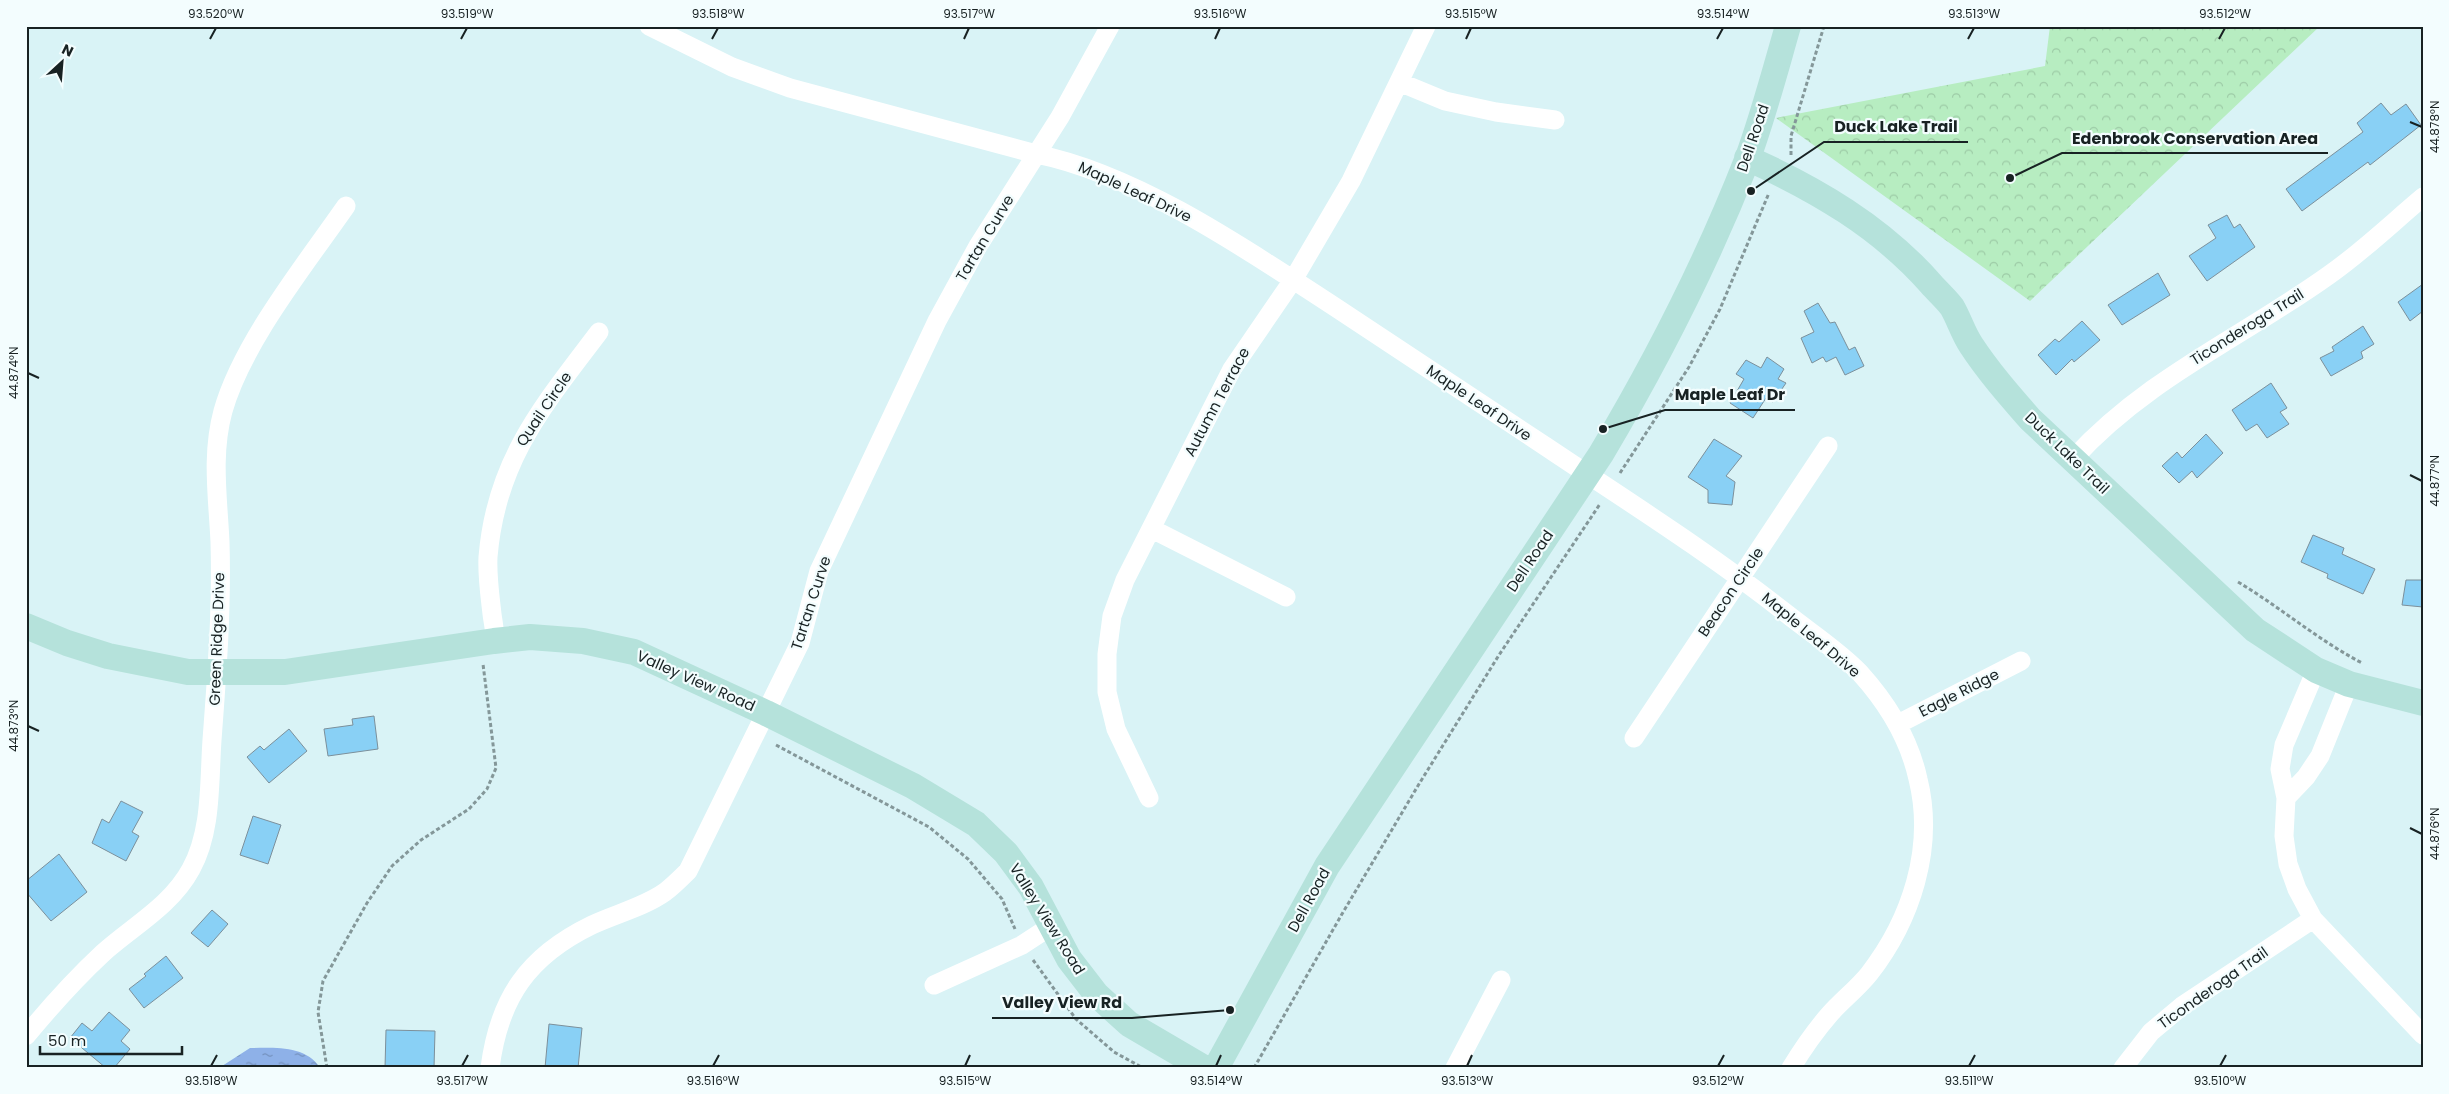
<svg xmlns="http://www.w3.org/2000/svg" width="2449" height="1094" font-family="Poppins,sans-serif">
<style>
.park{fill:url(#park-crowns)}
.water{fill:url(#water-ripples)}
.building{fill:#89d0f5;stroke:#7c909b}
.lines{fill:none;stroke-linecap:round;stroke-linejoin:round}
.path{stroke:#849799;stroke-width:3;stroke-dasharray:4 2.5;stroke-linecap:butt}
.street{stroke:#fff;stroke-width:19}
.secondary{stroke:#b5e2db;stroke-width:26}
.ticks{fill:none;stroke:#182223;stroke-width:2}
.labels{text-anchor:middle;stroke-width:4.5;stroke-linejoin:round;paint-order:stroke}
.street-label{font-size:15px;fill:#182223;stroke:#f3fdfe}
.leader{fill:none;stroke:#182223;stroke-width:2}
.callout-dot{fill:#182223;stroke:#f3fdfe;stroke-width:2}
.callout-label{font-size:16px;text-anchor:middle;font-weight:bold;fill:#182223;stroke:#f3fdfe;stroke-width:4.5;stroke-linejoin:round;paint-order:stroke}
.neatline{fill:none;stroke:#182223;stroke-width:2}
.ticks-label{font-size:12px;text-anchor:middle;fill:#182223}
</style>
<defs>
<pattern id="park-crowns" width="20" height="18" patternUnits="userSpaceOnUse" patternTransform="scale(1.25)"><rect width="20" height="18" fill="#b7edc1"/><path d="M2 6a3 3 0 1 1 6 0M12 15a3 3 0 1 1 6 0" fill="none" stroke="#9dcba6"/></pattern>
<pattern id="water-ripples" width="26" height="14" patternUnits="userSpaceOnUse" patternTransform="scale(1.25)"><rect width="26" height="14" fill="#8eb1e8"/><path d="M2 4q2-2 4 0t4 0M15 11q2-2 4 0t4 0" fill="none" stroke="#7390bc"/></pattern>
</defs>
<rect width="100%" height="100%" fill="#d9f3f6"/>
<path class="park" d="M 2050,26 L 2320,26 L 2030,301 L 1776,118 L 2045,66 Z"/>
<path class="water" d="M 250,1048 C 273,1048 306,1045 320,1068 L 219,1068 Z"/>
<path class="building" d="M 2381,103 L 2391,115 L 2406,104 L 2421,125 L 2370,165 L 2368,162 L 2302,211 L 2286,189 L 2363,132 L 2357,123 Z
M 2227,215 L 2234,228 L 2240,224 L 2255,247 L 2207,281 L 2189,256 L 2216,238 L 2208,225 Z
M 2158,273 L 2170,295 L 2122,325 L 2108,305 Z
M 2423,284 L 2423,311 L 2410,321 L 2398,302 Z
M 1818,303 L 1830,323 L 1835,322 L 1849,350 L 1855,347 L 1864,366 L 1845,375 L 1836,357 L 1826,362 L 1823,357 L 1812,363 L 1801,338 L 1814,332 L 1804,311 Z
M 2082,321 L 2100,340 L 2074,362 L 2072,359 L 2056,375 L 2038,355 L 2055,339 L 2059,342 Z
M 2363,326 L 2374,344 L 2361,352 L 2363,358 L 2331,376 L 2320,358 L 2334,351 L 2332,347 Z
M 1767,357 L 1784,369 L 1778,379 L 1786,383 L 1773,402 L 1766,398 L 1753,418 L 1730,403 L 1744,379 L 1736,374 L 1746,360 L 1761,368 Z
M 2271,383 L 2287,408 L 2280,412 L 2289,424 L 2267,438 L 2257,424 L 2246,431 L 2232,410 Z
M 2206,434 L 2223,453 L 2197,478 L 2192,471 L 2179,483 L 2162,466 L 2177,452 L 2182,458 Z
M 1714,439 L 1742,456 L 1726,476 L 1735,482 L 1732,505 L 1708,503 L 1708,490 L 1688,477 Z
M 2313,535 L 2344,548 L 2342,554 L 2375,569 L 2363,594 L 2327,578 L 2328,574 L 2301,562 Z
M 2406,580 L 2423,580 L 2423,607 L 2402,605 Z
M 374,716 L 378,749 L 328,756 L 324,729 L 353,725 L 352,719 Z
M 289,729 L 307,751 L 269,783 L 247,757 L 260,746 L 264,750 Z
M 121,801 L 143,812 L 132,832 L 139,836 L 126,861 L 92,843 L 102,819 L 109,823 Z
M 253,816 L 281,825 L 268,864 L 240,855 Z
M 59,854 L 87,892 L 51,921 L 26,892 L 26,881 Z
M 212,910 L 228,924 L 208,947 L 191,933 Z
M 166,956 L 183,978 L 144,1008 L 129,989 L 146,976 L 144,974 Z
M 109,1012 L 130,1030 L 121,1041 L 130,1049 L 114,1068 L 106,1068 L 70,1038 L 82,1023 L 92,1031 Z
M 549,1024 L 582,1028 L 578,1068 L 545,1068 Z
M 386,1030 L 435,1031 L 434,1068 L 385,1068 Z"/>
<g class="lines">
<path class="path" d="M 1791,155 L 1791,136 L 1824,26
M 1620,473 L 1689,367 L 1720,309 L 1769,193
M 2238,582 C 2280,607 2318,640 2362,663
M 776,745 L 929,827 L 968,859 L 1002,899 L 1015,929
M 1033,960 L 1076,1019 L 1114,1052 L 1143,1068
M 327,1068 L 318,1012 L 323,981 L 367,903 L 392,866 L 421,840 L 469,809 L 487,789 L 496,768 L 483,664
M 1254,1068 L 1342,914 L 1419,784 L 1499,655 L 1600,504"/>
<path class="street" d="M 649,26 L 732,67 L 790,88 L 1036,154 C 1137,174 1249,251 1335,307 C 1405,354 1475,400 1545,446 C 1627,501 1710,553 1787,614 C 1811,633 1839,651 1860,673 C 1888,704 1909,738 1918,779 C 1935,848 1911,920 1869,974 C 1857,989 1841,1001 1829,1015 C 1815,1031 1802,1050 1791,1068
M 1399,82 L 1445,101 L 1496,112 L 1555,120
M 2073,459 C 2147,378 2241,338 2329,275 C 2362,252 2392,223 2423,197
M 1152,529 L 1286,597
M 494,641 C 496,633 493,623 492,614 C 490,596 487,576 488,557 C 496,460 543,406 599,332
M 2316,670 L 2284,745 L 2280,769 L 2286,798 L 2284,836 L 2288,864 L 2297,889 L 2313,919 L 2423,1035
M 1898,724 L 2021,661
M 1634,738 L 1828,446
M 1149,798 L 1116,729 L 1107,692 L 1107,654 L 1112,616 L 1125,580 L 1232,369 L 1293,280 L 1351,181 L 1426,26
M 2286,798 L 2306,777 L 2320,756 L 2349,684
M 934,985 L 1022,945 L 1051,926
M 26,1036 C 50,1007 75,979 103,953 C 133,926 171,906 191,869 C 212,831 209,783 212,740 C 217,674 222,608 220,542 C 218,498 211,455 223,411 C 242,343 305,265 346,206
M 490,1068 C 499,998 528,956 592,925 C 615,914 644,907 665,892 C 673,886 681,878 688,871 L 800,643 L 819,571 L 937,321 L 978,246 L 1060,117 L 1110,26
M 1455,1068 L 1501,980
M 2123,1068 L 2151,1032 L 2182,1006 L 2313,919"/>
<path class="secondary" d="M 1747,158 C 1816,189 1881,227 1931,284 C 1938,292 1946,299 1952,307 C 1959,319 1963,333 1971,345 C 1988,371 2009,395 2030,419 L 2255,630 L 2316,670 L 2349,684 L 2423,703
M 26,626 L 67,643 L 108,656 L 188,672 L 285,672 L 494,641 L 530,637 L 583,641 L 634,652 L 766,713 L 913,786 L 976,824 L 1006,853 L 1031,887 L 1069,959 L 1096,994 L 1129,1024 L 1204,1068
M 1216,1068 L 1327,866 L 1601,454 C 1657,360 1707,262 1747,160 C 1763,117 1775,71 1788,26"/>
</g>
<path class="ticks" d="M 210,39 L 216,28M 461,39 L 467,28M 712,39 L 718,28M 964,39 L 969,28M 1215,39 L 1220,28M 1466,39 L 1471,28M 1717,39 L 1723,28M 1968,39 L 1974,28M 2219,39 L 2225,28M 2410,122 L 2422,127M 28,373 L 39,378M 2410,475 L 2422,481M 28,726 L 39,731M 2410,828 L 2422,834M 211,1066 L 217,1055M 462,1066 L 468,1055M 713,1066 L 719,1055M 965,1066 L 970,1055M 1216,1066 L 1221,1055M 1467,1066 L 1472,1055M 1718,1066 L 1724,1055M 1969,1066 L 1975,1055M 2220,1066 L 2226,1055"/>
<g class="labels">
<g class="street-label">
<text transform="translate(1753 138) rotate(-71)" y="5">Dell Road</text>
<text transform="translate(1135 192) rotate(25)" y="5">Maple Leaf Drive</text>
<text transform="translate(985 238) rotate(-59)" y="5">Tartan Curve</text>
<text transform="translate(2247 327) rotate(-32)" y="5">Ticonderoga Trail</text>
<text transform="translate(1217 402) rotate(-62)" y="5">Autumn Terrace</text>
<text transform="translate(1479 403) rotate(34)" y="5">Maple Leaf Drive</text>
<text transform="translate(544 409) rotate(-56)" y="5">Quail Circle</text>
<text transform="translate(2067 453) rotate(44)" y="5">Duck Lake Trail</text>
<text transform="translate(1530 561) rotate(-56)" y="5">Dell Road</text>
<text transform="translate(1731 592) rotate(-56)" y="5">Beacon Circle</text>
<text transform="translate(811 603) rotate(-72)" y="5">Tartan Curve</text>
<text transform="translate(1811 635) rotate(40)" y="5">Maple Leaf Drive</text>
<text transform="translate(217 639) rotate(-88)" y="5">Green Ridge Drive</text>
<text transform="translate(696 681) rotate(24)" y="5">Valley View Road</text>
<text transform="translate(1959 693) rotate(-27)" y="5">Eagle Ridge</text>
<text transform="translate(1309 900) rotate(-61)" y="5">Dell Road</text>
<text transform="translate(1047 919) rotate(58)" y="5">Valley View Road</text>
<text transform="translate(2213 988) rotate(-35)" y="5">Ticonderoga Trail</text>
</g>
</g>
<path class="leader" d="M1751 191L1824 142H1968M2010 178L2062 153H2328M1603 429L1665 410H1795M1230 1010L1132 1018H992"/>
<g class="callout-dot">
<circle cx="1751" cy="191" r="5"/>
<circle cx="2010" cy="178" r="5"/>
<circle cx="1603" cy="429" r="5"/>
<circle cx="1230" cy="1010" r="5"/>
</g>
<g class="callout-label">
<text x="1896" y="132">Duck Lake Trail</text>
<text x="2195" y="144">Edenbrook Conservation Area</text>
<text x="1730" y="400">Maple Leaf Dr</text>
<text x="1062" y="1008">Valley View Rd</text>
</g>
<rect width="2449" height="1094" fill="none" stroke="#f3fdfe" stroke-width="55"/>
<g transform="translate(62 62) rotate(26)" stroke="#f3fdfe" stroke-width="4" paint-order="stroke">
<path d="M0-4L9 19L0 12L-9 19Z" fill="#182223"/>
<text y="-8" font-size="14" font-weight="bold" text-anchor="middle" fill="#182223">N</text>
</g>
<path d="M40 1046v8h142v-8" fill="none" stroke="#182223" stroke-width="2.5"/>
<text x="48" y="1046" font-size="15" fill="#182223" stroke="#f3fdfe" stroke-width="4" paint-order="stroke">50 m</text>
<rect x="28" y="28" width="2394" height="1038" class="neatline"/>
<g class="ticks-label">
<text x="216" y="18">93.520°W</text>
<text x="467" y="18">93.519°W</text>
<text x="718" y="18">93.518°W</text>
<text x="969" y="18">93.517°W</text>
<text x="1220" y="18">93.516°W</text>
<text x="1471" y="18">93.515°W</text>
<text x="1723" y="18">93.514°W</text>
<text x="1974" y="18">93.513°W</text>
<text x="2225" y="18">93.512°W</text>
<text transform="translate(2435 127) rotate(-90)" y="4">44.878°N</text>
<text transform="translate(14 373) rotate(-90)" y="4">44.874°N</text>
<text transform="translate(2435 481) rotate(-90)" y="4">44.877°N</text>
<text transform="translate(14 726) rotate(-90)" y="4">44.873°N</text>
<text transform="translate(2435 834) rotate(-90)" y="4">44.876°N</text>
<text x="211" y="1085">93.518°W</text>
<text x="462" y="1085">93.517°W</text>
<text x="713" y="1085">93.516°W</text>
<text x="965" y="1085">93.515°W</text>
<text x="1216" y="1085">93.514°W</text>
<text x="1467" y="1085">93.513°W</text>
<text x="1718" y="1085">93.512°W</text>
<text x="1969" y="1085">93.511°W</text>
<text x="2220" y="1085">93.510°W</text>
</g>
</svg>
